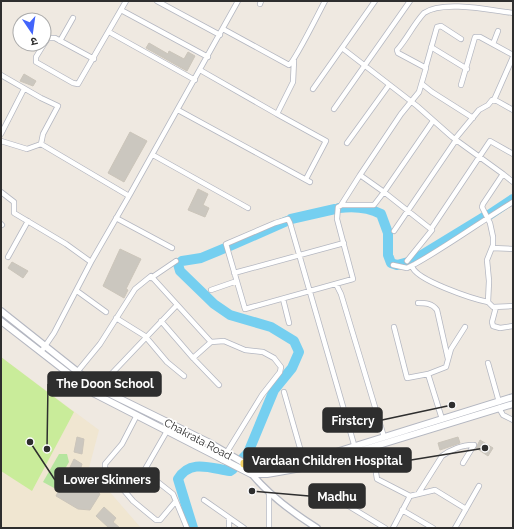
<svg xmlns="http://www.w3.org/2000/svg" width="514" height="529" font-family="Raleway,'Noto Sans Devanagari',sans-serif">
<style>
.education{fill:#f0e6d1}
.green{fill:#b6e59e}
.pitch{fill:#c9ec9a}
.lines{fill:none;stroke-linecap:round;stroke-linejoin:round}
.river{stroke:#75cff0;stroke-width:10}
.building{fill:#cbc7bf;stroke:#cbc5ba}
.minor-casing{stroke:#b4b7c1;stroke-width:6}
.tertiary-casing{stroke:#b4b7c1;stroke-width:8}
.secondary-casing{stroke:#b4b7c1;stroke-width:8}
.primary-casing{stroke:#c9c9c9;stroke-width:9}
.minor{stroke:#fff;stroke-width:4.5}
.tertiary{stroke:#fff;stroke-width:5.5}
.secondary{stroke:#fff;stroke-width:6}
.primary{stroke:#f2d163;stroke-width:7}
.labels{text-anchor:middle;stroke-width:3.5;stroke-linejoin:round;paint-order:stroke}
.street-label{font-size:11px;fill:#2e2e2e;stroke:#fff}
.leader{fill:none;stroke:#2e2e2e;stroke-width:1.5}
.callout-dot{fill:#2e2e2e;stroke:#fff;stroke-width:1.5}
.callout{fill:#2e2e2e;stroke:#2e2e2e;stroke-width:1.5}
.callout-label{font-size:12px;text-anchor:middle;font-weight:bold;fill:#fff}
</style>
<rect width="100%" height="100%" fill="#efe9e1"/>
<path class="education" d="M 1,357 L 99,430 L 89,468 L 141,528 L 1,528 Z"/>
<path class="green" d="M 59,454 L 67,454 L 69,462 L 54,488 L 43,482 Z"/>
<path class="pitch" d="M 1,357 L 74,412 L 32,491 L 1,471 Z"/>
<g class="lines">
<path class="river" d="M 339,208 C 355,206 368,207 381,214 L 388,233 L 388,255 L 391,263 L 397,265 L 412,261 L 484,217
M 489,215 L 513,199
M 291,219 L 335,209
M 230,246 L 287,221
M 225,248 L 201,258 L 182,261 L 178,264 L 180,271 L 214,304 L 230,315 L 271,327 L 294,341 L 299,352 L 292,368 L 274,390 L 248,453 L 243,458
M 193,528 L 178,479 C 190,459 210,468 230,471 L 233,469"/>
</g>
<path class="building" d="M 149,43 L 168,54 L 169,51 L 184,59 L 188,52 L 195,56 L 187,71 L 146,48 Z
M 24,74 L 36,81 L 33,86 L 20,81 Z
M 130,132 L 147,141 L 124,182 L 108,173 Z
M 198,189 L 208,194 L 203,205 L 209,208 L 205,217 L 188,210 Z
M 120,249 L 141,259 L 126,289 L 128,290 L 124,298 L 103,286 Z
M 12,262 L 28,271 L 23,278 L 8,268 Z
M 77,437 L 84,439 L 82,454 L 74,452 Z
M 458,437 L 460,443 L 440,450 L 438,443 Z
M 480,440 L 493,448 L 488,456 L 476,448 Z
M 74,459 L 82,464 L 79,474 L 100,494 L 90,510 L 78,509 L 56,496 Z
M 104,507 L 116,518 L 113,522 L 120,528 L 109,528 L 96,516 Z"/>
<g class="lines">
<defs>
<path id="minor" d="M 157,1 L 220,35
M 260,4 L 261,1
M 121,10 L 208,57
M 223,29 L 289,65 C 295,61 319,12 325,1
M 109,32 L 195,80
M 60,41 L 73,18
M 44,44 L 36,57 L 36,62 L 73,83 L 78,84 L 126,1
M 44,44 L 48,38 L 55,38 L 94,59
M 493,44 L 498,31
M 431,47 L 467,69
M 342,48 L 417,106 L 452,137 L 503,174 L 483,204 L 482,207 L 490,223 L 493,237 L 493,245 L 487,260 L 489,281 L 488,302 L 493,307 L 513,306
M 294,60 L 293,82 L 277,114 L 326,141 L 306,179
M 426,66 L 437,27 L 441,26 L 461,39
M 200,70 L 277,114
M 1,75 L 41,98 L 58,106 L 43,134 L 41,144
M 422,84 L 432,92 L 473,118
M 461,85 L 475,37 L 480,37 L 513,55
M 313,89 L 375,1
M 494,100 L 513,57
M 334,109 L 410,1
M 178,110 L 310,182
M 1,134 L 24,89
M 455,139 L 479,110 L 488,105 L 492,100 L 497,101 L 513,110
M 1,141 L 27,149 L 41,144 L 129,196 L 91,262
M 347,143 L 389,85
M 153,155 L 248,208
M 503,174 L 513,182
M 1,192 L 14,202 L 14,213 L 66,244 L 91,262 L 54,333 L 41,352
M 129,196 L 238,1
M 341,205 L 360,175
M 116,218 L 172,248
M 1,224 L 2,225
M 431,229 L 490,141 L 513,154
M 394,231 L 456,140
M 492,248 L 513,249
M 8,257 L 28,221
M 407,261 L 432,230 L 384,192 L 433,121
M 393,265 L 407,268 L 415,264 C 449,245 480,222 513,202
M 412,266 C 415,280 473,299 488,302
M 234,273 L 344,243
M 151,278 L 176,261
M 336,284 L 341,294 L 384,437
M 211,290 L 237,281
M 77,291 L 106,312
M 283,299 L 289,323
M 418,303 C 425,303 432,303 437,310 L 448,359
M 496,307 L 492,322 L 493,326 L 500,328 L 513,326
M 116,318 L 145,336 L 167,362 L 184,376
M 161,321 L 193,358 L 211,342
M 394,327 L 407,378 L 428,374
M 193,358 L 219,385
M 488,363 L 499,402
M 77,372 L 100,344 L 135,289 L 151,276 L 211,342 L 224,341 L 245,350 L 263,352 L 274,358 L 281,367 L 280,372 L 262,395 L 222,460
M 98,388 L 176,306
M 284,392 L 304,462
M 499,408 L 503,415 L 513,420
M 137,415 L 122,444 L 105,464 L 105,468 L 133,501 L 156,520 L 160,520 L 176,501
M 442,419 L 428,374 L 446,367 L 451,349 L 465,327
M 167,431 L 144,471 L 173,494 L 187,528
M 355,448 L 290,223 L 288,219 L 275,223 L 226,244 L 245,309 L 353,279 L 337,219 L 338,207 L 342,205 L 374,205 L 384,192 L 360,175 L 401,114 L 419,92 L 426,68 L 398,53 L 397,50 C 407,39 413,25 424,13 C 443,0 489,10 513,13
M 372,448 L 377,479 L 410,496 L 435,490 L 466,509
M 269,492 L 269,528
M 418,494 L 442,456 C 450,450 464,444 474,445 L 463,463
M 204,500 L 244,528
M 342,502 L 385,528
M 402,510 L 433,528
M 229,518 L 229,528
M 393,528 L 410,496
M 455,528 L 479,486"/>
<path id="tertiary" d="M 244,464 C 263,491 290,511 317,528"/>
<path id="secondary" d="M 1,311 L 98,388 L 208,442 L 244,463
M 1,321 L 95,394 L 251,474 L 267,474 L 307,467 L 513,404
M 244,464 L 264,467 L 304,462 L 513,397"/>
<path id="primary" d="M 244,463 L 244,464"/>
</defs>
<use href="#minor" class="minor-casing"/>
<use href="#tertiary" class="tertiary-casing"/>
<use href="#secondary" class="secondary-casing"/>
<use href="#primary" class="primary-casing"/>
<use href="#minor" class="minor"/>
<use href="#tertiary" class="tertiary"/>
<use href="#secondary" class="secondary"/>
<use href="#primary" class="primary"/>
</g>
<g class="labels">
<g class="street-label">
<text transform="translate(198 439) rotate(28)" y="4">Chakrata Road</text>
</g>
</g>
<path class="leader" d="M47 449L48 384M452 405L382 420M485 448L411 460M30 442L55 480M252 491L309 496"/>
<g class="callout-dot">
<circle cx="47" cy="449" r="4"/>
<circle cx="452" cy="405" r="4"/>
<circle cx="485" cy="448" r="4"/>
<circle cx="30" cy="442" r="4"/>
<circle cx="252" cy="491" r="4"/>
</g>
<g class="callout">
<rect x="48" y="372" width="113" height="24" rx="4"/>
<rect x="323" y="408" width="59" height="24" rx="4"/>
<rect x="244" y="448" width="167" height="24" rx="4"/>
<rect x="55" y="468" width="104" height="24" rx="4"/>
<rect x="309" y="484" width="56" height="24" rx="4"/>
</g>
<g class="callout-label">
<text x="105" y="388">The Doon School</text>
<text x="353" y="425">Firstcry</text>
<text x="327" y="465">Vardaan Children Hospital</text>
<text x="107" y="484">Lower Skinners</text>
<text x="337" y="501">Madhu</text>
</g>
<rect width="514" height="529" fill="none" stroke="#2e2e2e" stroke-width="4"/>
<g transform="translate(32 32) rotate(167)"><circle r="19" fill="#ffffff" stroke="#ababab"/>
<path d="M0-3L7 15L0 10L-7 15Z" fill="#4264fb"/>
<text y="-6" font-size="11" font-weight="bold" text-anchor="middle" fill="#2e2e2e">उ</text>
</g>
</svg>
